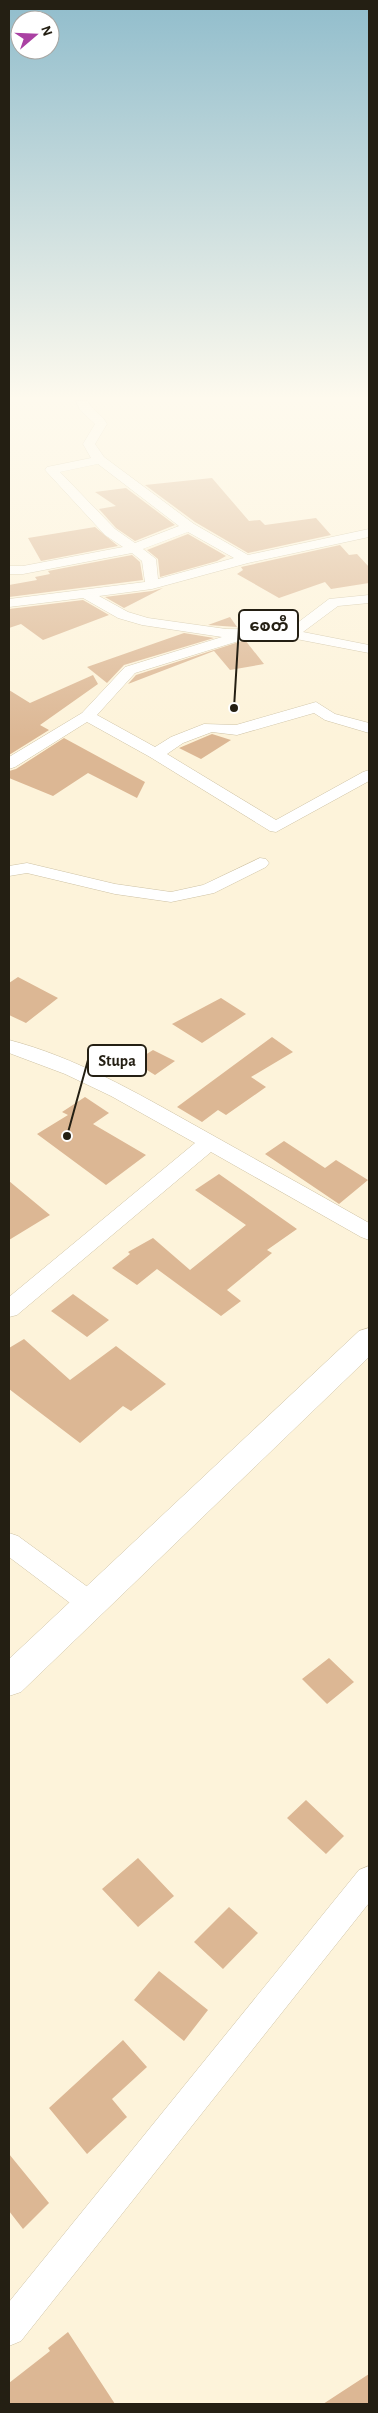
<svg xmlns="http://www.w3.org/2000/svg" width="378" height="2413" font-family="'Alegreya Sans','Noto Sans Myanmar',sans-serif">
<style>
.building{fill:#dcb794}
.lines{fill:none;stroke-linecap:round;stroke-linejoin:round}
.street-casing{stroke:#cec2a4;stroke-width:1}
.secondary-casing{stroke:#cec2a4;stroke-width:1}
.street{fill:#fff;fill-rule:evenodd}
.secondary{fill:#fff;fill-rule:evenodd}
.leader{fill:none;stroke:#241f13;stroke-width:2}
.callout-dot{fill:#241f13;stroke:#fff;stroke-width:2}
.callout{fill:#fff;stroke:#241f13;stroke-width:2}
.callout-label{font-size:16px;text-anchor:middle;font-weight:bold;fill:#241f13}
</style>
<rect width="100%" height="100%" fill="#fdf3da"/>
<path class="building" d="M 212,478 L 249,521 L 260,520 L 265,525 L 316,518 L 331,535 L 248,553 L 195,522 L 145,485 Z
M 126,488 L 175,525 L 135,541 L 116,528 L 99,509 L 116,506 L 95,492 Z
M 95,527 L 118,546 L 41,561 L 28,538 Z
M 188,534 L 226,556 L 217,561 L 160,577 L 158,559 L 147,550 Z
M 340,545 L 349,555 L 357,554 L 369,567 L 369,583 L 331,589 L 325,582 L 279,598 L 237,574 L 243,570 L 241,567 Z
M 132,555 L 140,562 L 143,580 L 9,597 L 9,585 L 37,580 L 35,577 L 50,574 L 48,571 Z
M 163,588 L 124,608 L 105,597 L 152,591 Z
M 83,600 L 109,615 L 43,640 L 21,624 L 9,628 L 9,609 Z
M 230,617 L 237,627 L 208,625 Z
M 184,633 L 214,638 L 124,665 L 107,683 L 87,667 Z
M 245,640 L 264,664 L 230,670 L 214,651 L 128,684 L 136,675 Z
M 93,675 L 98,684 L 40,725 L 49,730 L 9,755 L 9,690 L 30,703 Z
M 212,734 L 231,740 L 201,759 L 179,748 Z
M 64,738 L 145,782 L 137,798 L 88,773 L 53,796 L 9,778 L 9,771 L 16,769 Z
M 18,977 L 58,998 L 26,1023 L 9,1015 L 9,983 Z
M 221,998 L 246,1014 L 202,1043 L 172,1024 Z
M 272,1037 L 293,1052 L 251,1077 L 266,1087 L 226,1115 L 218,1110 L 202,1122 L 177,1107 Z
M 153,1050 L 175,1061 L 155,1075 L 134,1062 Z
M 85,1097 L 109,1113 L 93,1124 L 146,1155 L 106,1185 L 37,1134 L 68,1115 L 62,1112 Z
M 284,1141 L 325,1168 L 336,1160 L 368,1180 L 339,1204 L 265,1154 Z
M 219,1174 L 297,1229 L 267,1250 L 272,1253 L 227,1290 L 241,1301 L 221,1316 L 157,1269 L 137,1285 L 112,1268 L 130,1254 L 128,1252 L 153,1238 L 190,1270 L 246,1225 L 195,1190 Z
M 9,1181 L 50,1215 L 9,1240 Z
M 73,1294 L 109,1320 L 87,1337 L 51,1311 Z
M 24,1339 L 70,1380 L 116,1346 L 166,1384 L 131,1411 L 123,1406 L 80,1443 L 9,1389 L 9,1348 Z
M 329,1658 L 354,1682 L 327,1704 L 302,1679 Z
M 306,1800 L 344,1836 L 326,1854 L 287,1818 Z
M 138,1858 L 174,1896 L 138,1927 L 102,1889 Z
M 229,1907 L 258,1933 L 223,1969 L 194,1942 Z
M 159,1971 L 208,2010 L 184,2041 L 134,2000 Z
M 123,2040 L 147,2067 L 112,2099 L 127,2117 L 87,2154 L 49,2108 Z
M 9,2154 L 49,2203 L 23,2229 L 9,2211 Z
M 68,2332 L 115,2404 L 9,2404 L 9,2383 L 50,2351 L 48,2348 Z
M 369,2374 L 369,2404 L 323,2404 Z"/>
<g class="lines">
<defs>
<path id="street" d="M 76,401 L 88,401 C 91,410 102,414 107,424 L 95,444 L 104,457 L 194,524 L 248,555 L 369,529 L 369,537 L 248,563 L 152,589 L 99,596 L 128,612 L 148,618 L 226,629 L 288,630 L 329,599 L 369,595 L 369,603 L 338,606 L 303,632 L 369,645 L 369,653 L 291,638 L 244,638 L 242,640 L 135,673 L 97,715 L 155,747 L 171,737 L 204,724 L 236,725 L 316,702 L 335,714 L 369,723 L 369,733 L 325,720 L 314,713 L 237,735 L 212,732 L 183,743 L 167,754 L 276,820 L 363,772 L 369,770 L 369,781 L 276,832 L 270,831 L 150,757 L 87,722 L 15,767 L 9,769 L 9,757 L 82,713 L 125,667 L 222,637 L 142,625 L 118,618 L 83,598 L 9,607 L 9,599 L 145,582 L 142,561 L 132,553 L 23,574 L 9,574 L 9,566 L 23,566 L 123,547 L 105,535 L 45,470 L 47,467 L 91,458 L 83,444 L 95,424 L 80,410 ZM 98,464 L 179,526 L 135,543 L 115,529 L 60,472 ZM 188,532 L 234,558 L 158,579 L 156,559 L 143,549 Z
M 260,858 L 266,859 L 269,863 L 266,867 L 214,893 L 171,902 L 115,894 L 27,873 L 9,876 L 9,866 L 27,863 L 115,884 L 171,892 L 203,885 Z
M 9,1040 C 75,1057 137,1093 196,1126 C 253,1158 311,1190 369,1223 L 369,1240 L 361,1237 L 211,1152 L 17,1315 L 9,1317 L 9,1297 L 195,1143 L 111,1096 L 65,1074 L 9,1053 Z
M 9,1533 L 18,1536 L 100,1596 L 104,1604 L 100,1612 L 91,1615 L 82,1612 L 9,1557 Z
M 369,1866 L 369,1903 L 21,2341 L 9,2346 L 9,2302 L 359,1870 Z"/>
<path id="secondary" d="M 369,1328 L 369,1357 L 21,1692 L 9,1696 L 9,1659 L 359,1331 Z"/>
</defs>
<use href="#street" class="street-casing"/>
<use href="#secondary" class="secondary-casing"/>
<use href="#street" class="street"/>
<use href="#secondary" class="secondary"/>
</g>
<linearGradient id="sky" x2="0" y2="1"><stop stop-color="#91bdcc"/><stop offset="0.54" stop-color="#fefaee"/><stop offset="1" stop-color="#fefaee" stop-opacity="0"/></linearGradient>
<rect width="378" height="738" fill="url(#sky)"/>
<path class="leader" d="M234 708L239 626M67 1136L88 1060"/>
<g class="callout-dot">
<circle cx="234" cy="708" r="5"/>
<circle cx="67" cy="1136" r="5"/>
</g>
<g class="callout">
<rect x="239" y="610" width="59" height="31" rx="5"/>
<rect x="88" y="1045" width="58" height="31" rx="5"/>
</g>
<g class="callout-label">
<text x="269" y="631">စေတီ</text>
<text x="117" y="1066">Stupa</text>
</g>
<rect width="378" height="2413" fill="none" stroke="#241f13" stroke-width="20"/>
<g transform="translate(35 35) rotate(71)"><circle r="24" fill="#ffffff" stroke="#a7a5a1"/>
<path d="M0-4L9 19L0 12L-9 19Z" fill="#aa41a3"/>
<text y="-8" font-size="14" font-weight="bold" text-anchor="middle" fill="#241f13">N</text>
</g>
</svg>
